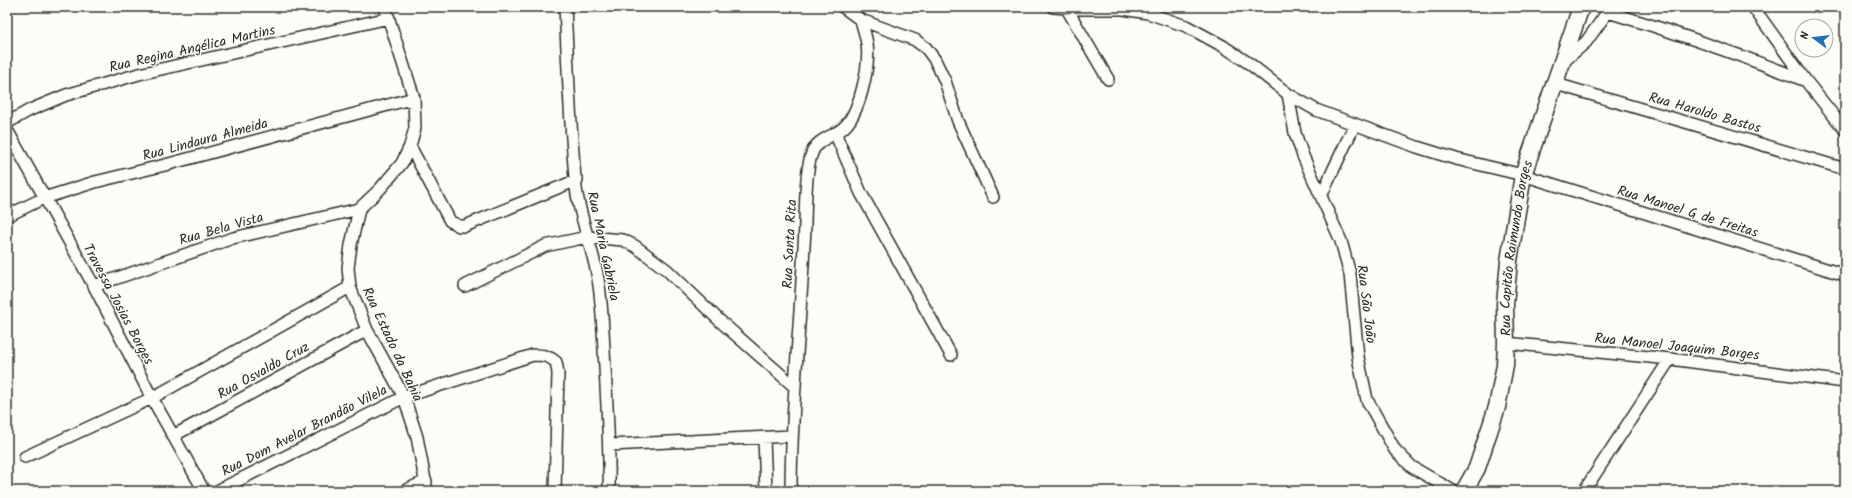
<svg xmlns="http://www.w3.org/2000/svg" width="1852" height="498" font-family="Kalam,sans-serif">
<style>
.lines{fill:none;stroke-linecap:round;stroke-linejoin:round}
.street-casing{stroke:#2b2b2b;stroke-width:14}
.secondary-casing{stroke:#2b2b2b;stroke-width:19}
.street{stroke:#fdfcf7;stroke-width:11}
.secondary{stroke:#fdfcf7;stroke-width:16}
.labels{text-anchor:middle;stroke-width:3;stroke-linejoin:round;paint-order:stroke}
.street-label{font-size:14px;fill:#2b2b2b;stroke:#fdfcf7}
</style>
<rect width="100%" height="100%" fill="#fdfcf7"/>
<filter id="ink" filterUnits="userSpaceOnUse"><feTurbulence type="fractalNoise" baseFrequency=".025" numOctaves="2"/><feDisplacementMap in="SourceGraphic" scale="8" xChannelSelector="R" yChannelSelector="G"/><feConvolveMatrix kernelMatrix="1 2 1 2 8 2 1 2 1" color-interpolation-filters="sRGB"/></filter>
<g filter="url(#ink)">
<g class="lines">
<defs>
<path id="street" d="M 565,7 C 568,67 570,128 576,188 C 580,219 593,249 598,279 C 603,308 603,338 605,367 C 607,408 610,450 609,491
M 843,7 L 861,20 L 915,40 L 926,48 L 935,60 L 945,81 L 958,121 L 993,197
M 1053,7 L 1079,9 L 1123,9 L 1148,13 L 1186,26 L 1223,46 L 1250,64 L 1288,94 L 1316,110 L 1417,147 L 1456,159 L 1523,175 L 1845,275
M 1753,7 L 1806,81 L 1845,130
M 1067,9 L 1108,79
M 1608,12 C 1675,32 1741,55 1806,81
M 1564,61 L 1586,42 L 1611,7
M 1556,84 L 1845,169
M 1288,94 L 1295,133 L 1303,156 L 1341,241 L 1350,274 L 1358,357 L 1367,400 L 1395,450 L 1412,467 L 1453,491
M 7,123 L 30,110 L 66,95 L 139,74 L 389,18
M 7,130 L 94,286 L 152,398 L 204,491
M 835,133 L 861,193 L 951,355
M 410,146 L 450,221 L 459,226 L 465,226 L 577,180
M 1321,196 L 1355,124
M 359,209 L 351,245 L 348,268 L 350,287 L 367,330 L 404,397 L 417,437 L 427,491
M 7,216 L 44,198 L 95,182 L 165,165 L 414,98
M 94,286 L 233,238 L 359,209 L 380,189 L 402,163 L 410,146 L 415,128 L 414,98 L 385,7
M 465,286 L 545,246 L 587,237 L 623,240 L 635,246 L 667,270 L 720,321 L 795,387
M 1506,343 L 1670,359 L 1845,382
M 173,436 L 367,330
M 764,438 L 766,491
M 610,445 L 791,436
M 25,457 L 152,398 L 350,287
M 217,491 L 404,397 L 533,355 C 543,355 549,356 556,362 L 558,373 L 555,491
M 404,491 L 426,481
M 791,491 C 791,409 800,328 804,246 C 806,222 804,173 812,153 C 817,139 832,137 842,129 C 860,115 870,65 867,44 C 866,36 863,28 861,20
M 1584,491 L 1670,359"/>
<g id="secondary">
<path id="s1" d="M 1464,491 L 1477,468 L 1497,407 L 1505,365 L 1506,343 L 1505,304 L 1509,261 L 1523,175 L 1581,7"/>
</g>
</defs>
<use href="#street" class="street-casing"/>
<use href="#secondary" class="secondary-casing"/>
<use href="#street" class="street"/>
<use href="#secondary" class="secondary"/>
</g>
</g>
<g class="labels">
<g class="street-label">
<text transform="translate(192 48) rotate(-13)" y="5">Rua Regina Angélica Martins</text>
<text transform="translate(1705 112) rotate(16)" y="5">Rua Haroldo Bastos</text>
<text transform="translate(205 139) rotate(-15)" y="5">Rua Lindaura Almeida</text>
<text transform="translate(1688 211) rotate(17)" y="5">Rua Manoel G de Freitas</text>
<text transform="translate(221 228) rotate(-16)" y="5">Rua Bela Vista</text>
<text transform="translate(789 244) rotate(-87)" y="5">Rua Santa Rita</text>
<text transform="translate(604 246) rotate(78)" y="5">Rua Maria Gabriela</text>
<text dy="5" stroke="none"><textPath href="#s1" startOffset="251">Rua Capitão Raimundo Borges</textPath></text>
<text transform="translate(119 304) rotate(62)" y="5">Travessa Josias Borges</text>
<text transform="translate(1367 304) rotate(83)" y="5">Rua São João</text>
<text transform="translate(393 344) rotate(65)" y="5">Rua Estado da Bahia</text>
<text transform="translate(1677 346) rotate(6)" y="5">Rua Manoel Joaquim Borges</text>
<text transform="translate(263 370) rotate(-29)" y="5">Rua Osvaldo Cruz</text>
<text transform="translate(304 430) rotate(-27)" y="5">Rua Dom Avelar Brandão Vilela</text>
</g>
</g>
<rect width="1852" height="498" fill="none" stroke="#fdfcf7" stroke-width="24"/>
<rect x="12" y="12" width="1828" height="474" fill="none" stroke="#2b2b2b" stroke-width="1.5" filter="url(#ink)"/>
<g transform="translate(1814 38) rotate(285)"><circle r="19" fill="#fdfcf7" stroke="#a9a8a5"/>
<path d="M0-3L7 15L0 10L-7 15Z" fill="#1f6fb2"/>
<text y="-6" font-size="11" font-weight="bold" text-anchor="middle" fill="#2b2b2b">N</text>
</g>
</svg>
